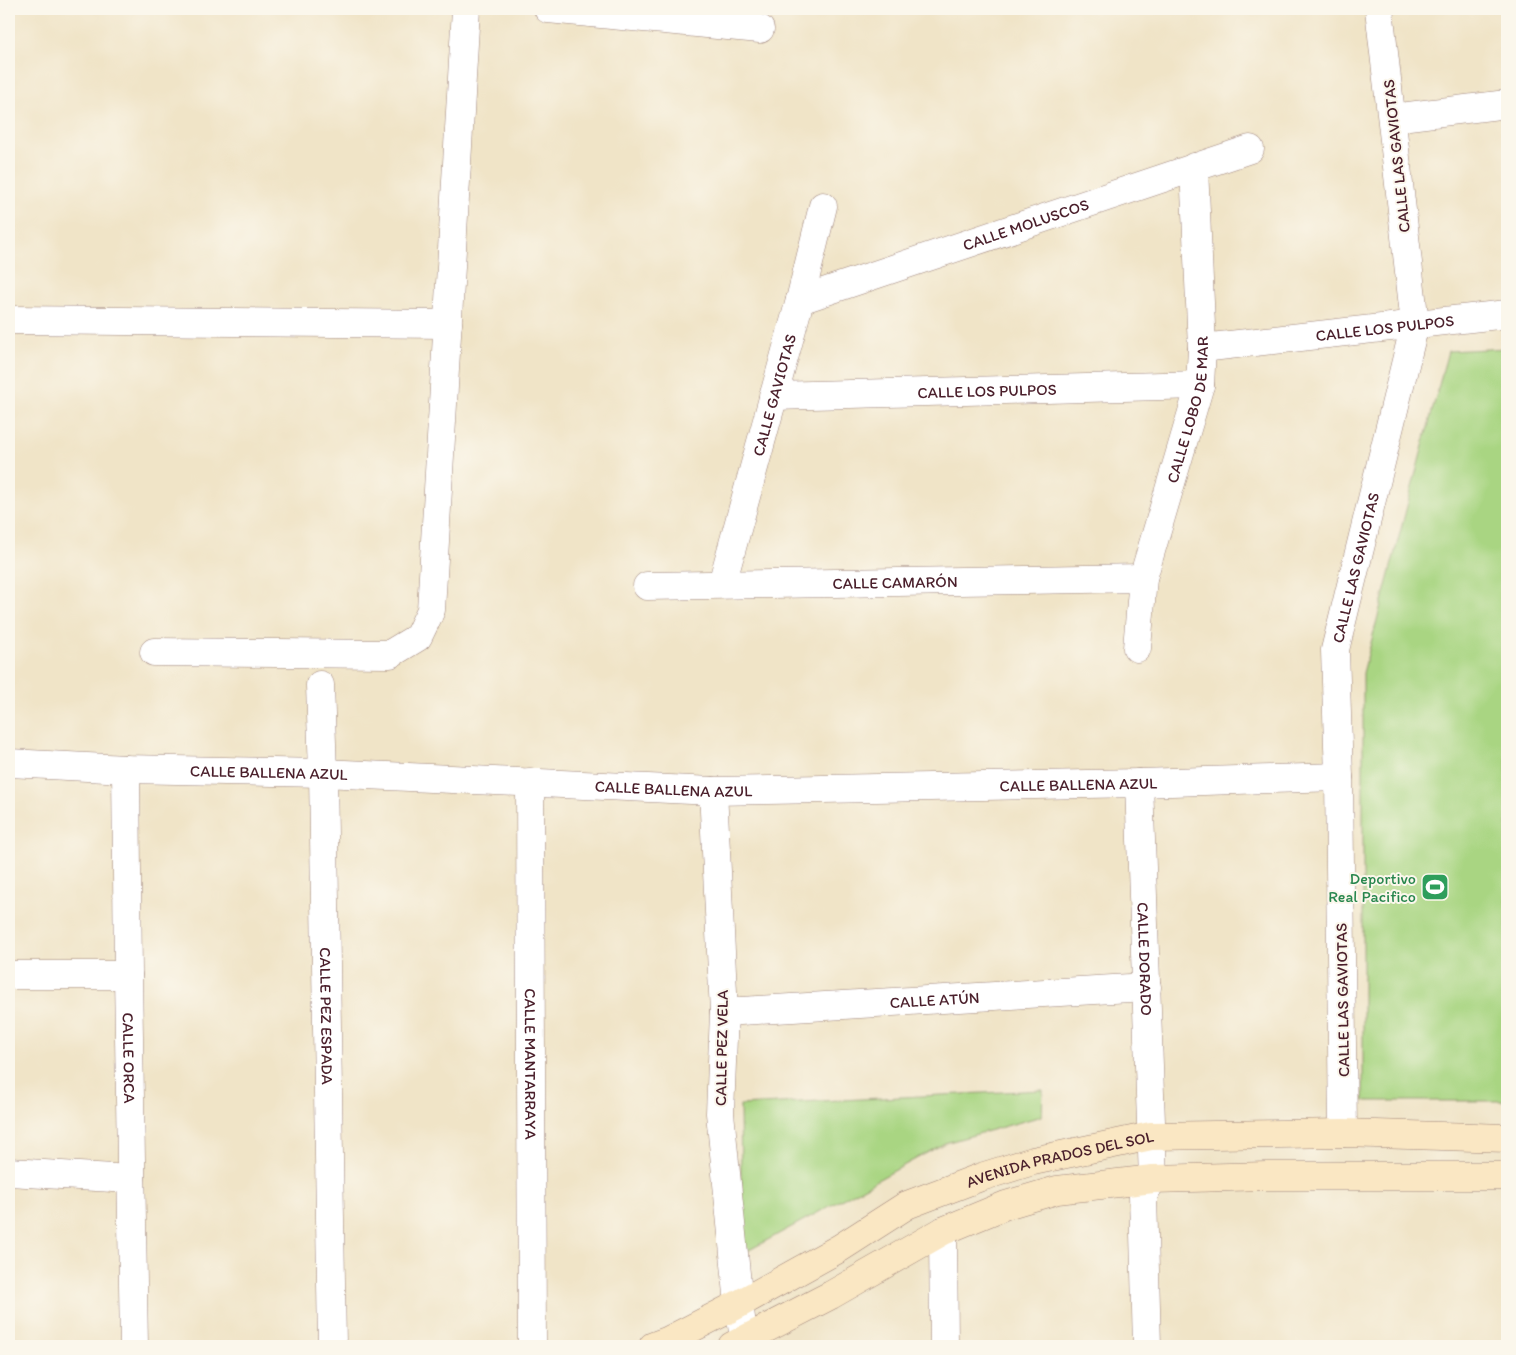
<svg xmlns="http://www.w3.org/2000/svg" width="1516" height="1355" font-family="Itim,sans-serif">
<style>
.green{fill:#a9d582;stroke:#7a7a56}
.lines{fill:none;stroke-linecap:round;stroke-linejoin:round}
.street-casing{stroke:#9d8279;stroke-width:29}
.secondary-casing{stroke:#9d8279;stroke-width:29}
.street{stroke:#fff;stroke-width:28}
.secondary{stroke:#fae7c3;stroke-width:28}
.labels{text-anchor:middle;stroke-width:4;stroke-linejoin:round;paint-order:stroke}
.street-label{font-size:16px;fill:#4a1f2b;stroke:#fbf7ec}
.leisure-label{font-size:16px;fill:#27864d;stroke:#fbf7ec;text-anchor:end}
</style>
<rect width="100%" height="100%" fill="#fbf7ec"/>
<filter id="ink" filterUnits="userSpaceOnUse"><feTurbulence type="fractalNoise" baseFrequency=".02" numOctaves="2"/><feDisplacementMap in="SourceGraphic" scale="10" xChannelSelector="R" yChannelSelector="G"/><feConvolveMatrix kernelMatrix="1 2 1 2 8 2 1 2 1" color-interpolation-filters="sRGB"/></filter>
<filter id="wash" filterUnits="userSpaceOnUse"><feTurbulence type="fractalNoise" baseFrequency=".0096" numOctaves="4" result="noise"/><feDisplacementMap in="SourceGraphic" scale="20" xChannelSelector="R" yChannelSelector="G"/><feGaussianBlur stdDeviation="1.12" result="paint"/><feColorMatrix in="noise" values="0 0 0 0 0 0 0 0 0 0 0 0 0 0 0 0 0 1.4 0 .05"/><feComposite in="paint" operator="in"/></filter>
<g filter="url(#wash)">
<rect width="100%" height="100%" fill="#f0e4c7"/>
<path class="green" d="M 1507,348 L 1507,1101 L 1363,1101 L 1363,673 L 1448,351 Z
M 1043,1090 L 1042,1116 L 945,1143 L 742,1254 L 740,1105 Z"/>
</g>
<g filter="url(#ink)">
<g class="lines">
<defs>
<g id="street">
<path d="M 548,9 L 760,29"/>
<path d="M 1392,118 L 1507,104"/>
<path id="s1" d="M 800,300 L 1250,149"/>
<path d="M 9,320 L 448,324"/>
<path id="s2" d="M 1202,348 L 1507,314"/>
<path id="s3" d="M 773,396 L 1200,385"/>
<path id="s4" d="M 722,584 L 800,300 L 823,206"/>
<path id="s5" d="M 647,586 L 1143,578"/>
<path id="s6" d="M 1137,648 L 1143,578 L 1200,385 L 1202,348 L 1194,167"/>
<path d="M 154,652 L 390,654 L 418,637 L 431,610 L 466,9"/>
<path id="s7" d="M 320,685 L 323,773 L 332,1346"/>
<path id="s8" d="M 9,763 L 126,769 L 323,773 L 713,791 L 1139,783 L 1339,777"/>
<path id="s9" d="M 126,769 L 128,975 L 134,1346"/>
<path id="s10" d="M 530,782 L 532,1346"/>
<path id="s11" d="M 1139,783 L 1153,1179 L 1143,1195 L 1147,1346"/>
<path d="M 713,791 L 724,1012 L 720,1113 L 739,1304 L 745,1346"/>
<path d="M 9,975 L 128,975"/>
<path id="s12" d="M 724,1012 L 1147,987"/>
<path id="s13" d="M 1343,1133 L 1339,777 L 1335,650 L 1415,324 L 1379,9"/>
<path d="M 9,1172 L 131,1179"/>
<path d="M 943,1231 L 944,1346"/>
</g>
<g id="secondary">
<path id="s14" d="M 653,1346 L 669,1340 L 739,1304 L 840,1248 L 907,1205 L 981,1177 L 1033,1161 L 1151,1136 L 1343,1133 L 1507,1138"/>
<path d="M 732,1346 L 831,1295 L 943,1231 L 1006,1205 L 1057,1190 L 1153,1179 L 1267,1176 L 1507,1176"/>
</g>
</defs>
<use href="#street" class="street-casing"/>
<use href="#secondary" class="secondary-casing"/>
<use href="#street" class="street"/>
<use href="#secondary" class="secondary"/>
</g>
</g>
<defs>
<symbol id="stadium-square" viewBox="-11 -11 22 22"><rect x="-9" y="-9" width="18" height="18" rx="4" fill="#2e9e5b" stroke="#fbf7ec"/><path d="M0-5a6.5 5 0 1 0 0 10a6.5 5 0 1 0 0-10ZM-3.5-1.8h7v3.6h-7Z" fill="#fff"/></symbol>
</defs>
<g fill-rule="evenodd">
<use href="#stadium-square" x="1419" y="871" width="32" height="32"/>
</g>
<g class="labels">
<g class="street-label">
<text transform="translate(1396 156) rotate(-96)" y="6">CALLE LAS GAVIOTAS</text>
<text dy="6" stroke="none"><textPath href="#s1" startOffset="238">CALLE MOLUSCOS</textPath></text>
<text dy="6" stroke="none"><textPath href="#s2" startOffset="184">CALLE LOS PULPOS</textPath></text>
<text dy="6" stroke="none"><textPath href="#s3" startOffset="214">CALLE LOS PULPOS</textPath></text>
<text dy="6" stroke="none"><textPath href="#s4" startOffset="196">CALLE GAVIOTAS</textPath></text>
<text dy="6" stroke="none"><textPath href="#s6" startOffset="245">CALLE LOBO DE MAR</textPath></text>
<text dy="6" stroke="none"><textPath href="#s13" startOffset="568">CALLE LAS GAVIOTAS</textPath></text>
<text dy="6" stroke="none"><textPath href="#s5" startOffset="248">CALLE CAMARÓN</textPath></text>
<text dy="6" stroke="none"><textPath href="#s8" startOffset="260">CALLE BALLENA AZUL</textPath></text>
<text dy="6" stroke="none"><textPath href="#s8" startOffset="1070">CALLE BALLENA AZUL</textPath></text>
<text dy="6" stroke="none"><textPath href="#s8" startOffset="665">CALLE BALLENA AZUL</textPath></text>
<text dy="6" stroke="none"><textPath href="#s11" startOffset="176">CALLE DORADO</textPath></text>
<text dy="6" stroke="none"><textPath href="#s12" startOffset="211">CALLE ATÚN</textPath></text>
<text transform="translate(1342 1000) rotate(-91)" y="6">CALLE LAS GAVIOTAS</text>
<text dy="6" stroke="none"><textPath href="#s7" startOffset="331">CALLE PEZ ESPADA</textPath></text>
<text transform="translate(721 1048) rotate(-89)" y="6">CALLE PEZ VELA</text>
<text dy="6" stroke="none"><textPath href="#s9" startOffset="289">CALLE ORCA</textPath></text>
<text dy="6" stroke="none"><textPath href="#s10" startOffset="282">CALLE MANTARRAYA</textPath></text>
<text dy="6" stroke="none"><textPath href="#s14" startOffset="451">AVENIDA PRADOS DEL SOL</textPath></text>
</g>
<g class="leisure-label">
<text x="1416" y="884">Deportivo<tspan x="1416" dy="18">Real Pacifico</tspan></text>
</g>
</g>
<rect width="1516" height="1355" fill="none" stroke="#fbf7ec" stroke-width="30"/>
</svg>
